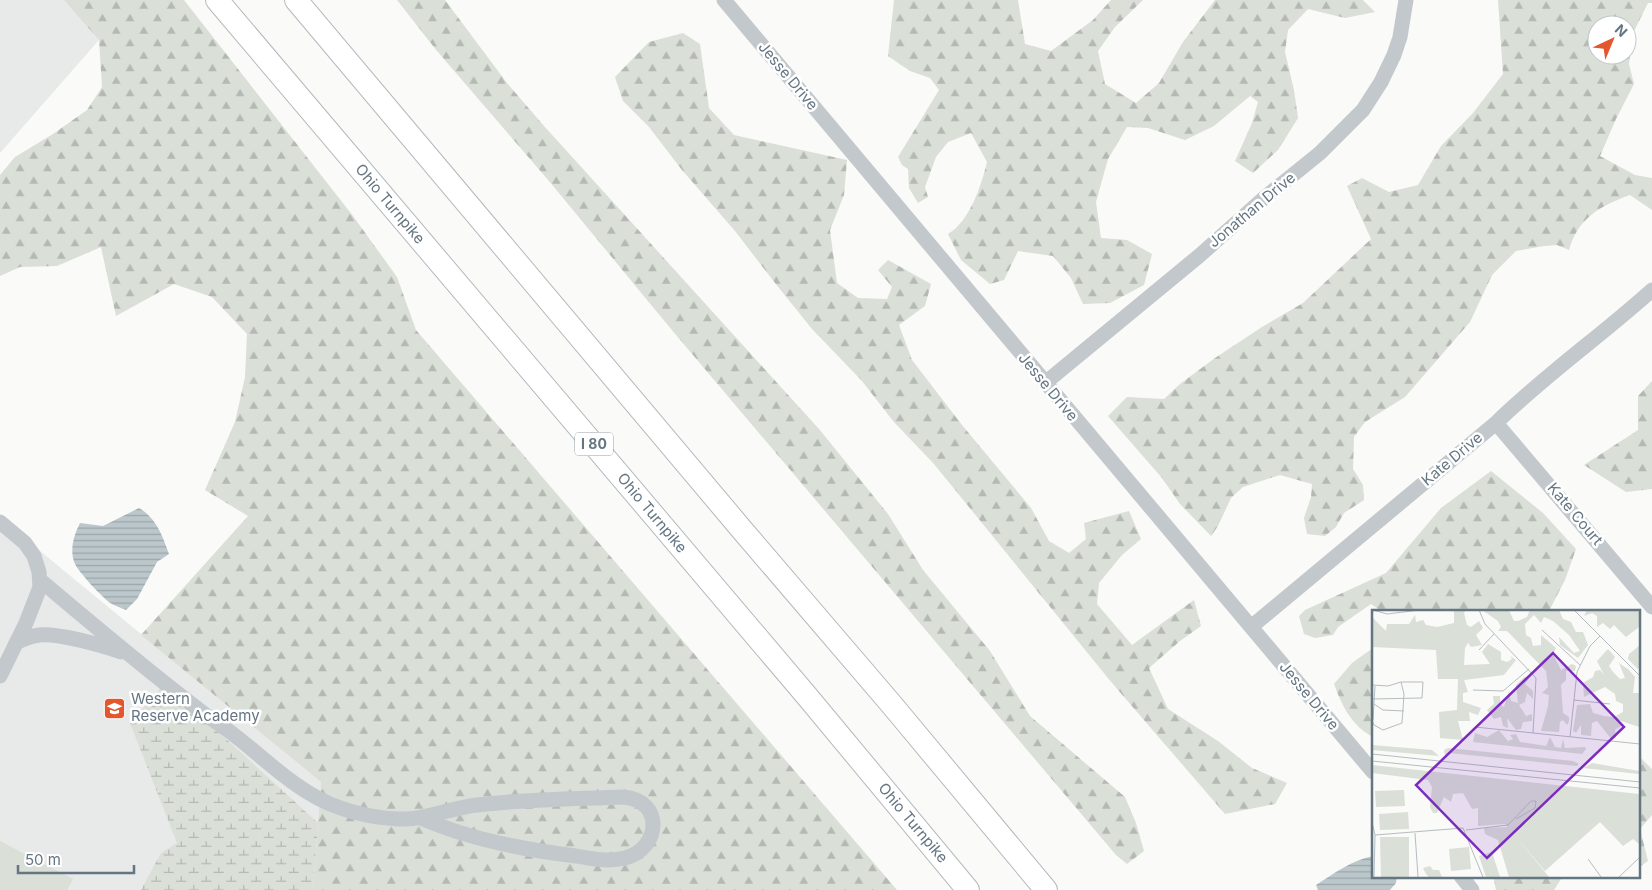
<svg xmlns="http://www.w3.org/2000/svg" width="1652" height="890" font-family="Inter,sans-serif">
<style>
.built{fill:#e8e9e9}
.green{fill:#dadfd7}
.forest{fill:url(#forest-firs);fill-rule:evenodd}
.wetland{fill:url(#wetland-marsh)}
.water{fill:url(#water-rules)}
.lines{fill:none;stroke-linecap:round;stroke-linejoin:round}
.highway-casing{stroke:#b4b9bd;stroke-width:24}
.minor{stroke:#c3c8cc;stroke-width:15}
.highway{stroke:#fff;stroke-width:22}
.labels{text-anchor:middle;stroke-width:5;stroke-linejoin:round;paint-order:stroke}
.shield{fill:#fff;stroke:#939fa8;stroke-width:1}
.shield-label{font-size:14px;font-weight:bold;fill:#657683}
.street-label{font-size:15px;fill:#657683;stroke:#fff}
.poi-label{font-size:15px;fill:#657683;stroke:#fff;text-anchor:start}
.inset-road{fill:none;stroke:#b5bdc2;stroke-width:1}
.view{fill:#7b2cbf;fill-opacity:0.15;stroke:#7b2cbf;stroke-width:2.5}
.inset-edge{fill:none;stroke:#657683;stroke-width:2.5}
</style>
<defs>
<pattern id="forest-firs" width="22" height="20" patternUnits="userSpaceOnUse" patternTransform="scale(1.25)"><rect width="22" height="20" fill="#dadfd7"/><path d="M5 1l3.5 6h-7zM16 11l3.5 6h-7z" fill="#b4b9b4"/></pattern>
<pattern id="wetland-marsh" width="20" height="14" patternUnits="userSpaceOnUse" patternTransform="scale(1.25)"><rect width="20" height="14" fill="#dadfd7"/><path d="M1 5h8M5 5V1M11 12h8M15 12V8" fill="none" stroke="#b4b9b4"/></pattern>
<pattern id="water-rules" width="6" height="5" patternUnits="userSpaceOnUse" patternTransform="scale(1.25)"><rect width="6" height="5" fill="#bbc7cb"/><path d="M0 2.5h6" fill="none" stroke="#9ca6aa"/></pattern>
</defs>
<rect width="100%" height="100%" fill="#fafaf8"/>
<path class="built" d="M 0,0 L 66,0 L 99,40 L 0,153 Z
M 0,518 L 321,782 L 313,890 L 0,890 Z"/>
<path class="green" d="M 0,841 L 73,879 L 67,890 L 0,890 Z"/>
<path class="forest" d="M 64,0 L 184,0 L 353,216 L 397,277 L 416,330 L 897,890 L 313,890 L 321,782 L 141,635 L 248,516 L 205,490 L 235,422 L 245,377 L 247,334 L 212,297 L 174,284 L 116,316 L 101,247 L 57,266 L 20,267 L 0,276 L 0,175 L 15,157 L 53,134 L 87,110 L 102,87 L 99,40 Z
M 397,0 L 445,0 L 507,83 L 544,126 L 819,429 L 888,514 L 923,570 L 990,651 L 1030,716 L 1125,797 L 1136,823 L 1144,851 L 1127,864 L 1116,855 L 671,329 L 549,181 L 437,51 Z
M 894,0 L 1018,0 L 1025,44 L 1051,51 L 1093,20 L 1111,0 L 1143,0 L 1115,27 L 1098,51 L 1105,84 L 1136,103 L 1159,83 L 1183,42 L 1215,0 L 1363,0 L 1375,12 L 1345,18 L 1308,9 L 1288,30 L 1285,52 L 1294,90 L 1298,118 L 1278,150 L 1253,173 L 1235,161 L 1252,123 L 1258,102 L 1250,96 L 1214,126 L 1185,140 L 1148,128 L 1127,127 L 1108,159 L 1096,202 L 1101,238 L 1127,240 L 1152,254 L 1144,285 L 1110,303 L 1083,304 L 1071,278 L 1053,256 L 1018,251 L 1004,280 L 990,284 L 961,260 L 948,234 C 970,221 981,186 987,162 L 971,133 L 948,142 L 936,157 L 925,187 L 928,197 L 918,203 L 909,188 L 908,169 L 902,165 L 898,157 L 939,90 L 930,78 L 910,71 L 888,56 Z
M 1498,0 L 1652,0 L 1652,3 L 1648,3 L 1632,35 L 1629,64 L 1634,84 L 1616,119 L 1600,156 L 1635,175 L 1652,178 L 1652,210 L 1630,195 C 1600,206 1578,218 1569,250 L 1557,245 L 1544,246 L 1516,251 L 1492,275 L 1470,322 L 1405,397 L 1365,422 L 1354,437 L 1353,469 L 1363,485 L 1364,500 L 1344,513 L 1336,527 L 1325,536 L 1307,534 L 1304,518 L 1311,497 L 1312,484 L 1280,475 L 1243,487 L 1231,498 L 1218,526 L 1211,536 L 1180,504 L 1162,478 L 1108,416 L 1127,397 L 1164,399 L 1180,384 L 1215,358 L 1262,327 L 1303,303 L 1371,239 L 1347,186 L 1362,178 L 1389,192 L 1418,185 L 1441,146 L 1473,113 L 1503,74 ZM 1597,25 L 1627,25 L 1627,55 L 1597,55 Z
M 683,33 L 700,44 L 709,108 L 734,135 L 847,160 L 844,195 L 830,230 L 837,283 L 858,298 L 887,299 L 892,287 L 878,270 L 888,260 L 931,284 L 925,306 L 899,325 L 912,360 L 962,425 L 1031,508 L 1049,541 L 1069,553 L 1086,539 L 1084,523 L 1129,511 L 1141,539 L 1122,555 L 1099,583 L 1097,604 L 1132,645 L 1194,600 L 1201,626 L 1180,641 L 1149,668 L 1168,709 L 1218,741 L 1252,768 L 1287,783 L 1275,804 L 1225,814 L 1112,683 L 934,464 L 893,421 L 862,381 L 812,329 L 775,283 L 735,231 L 682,170 L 649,127 L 623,101 L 615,77 L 649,42 Z
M 1652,381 L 1652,489 L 1626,492 L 1584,465 L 1638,430 L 1638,396 Z
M 1491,471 L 1543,513 L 1576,549 L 1565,580 L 1549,611 L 1381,611 L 1371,604 L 1338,627 L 1333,635 L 1315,638 L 1304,634 L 1299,616 L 1305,610 L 1386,573 L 1441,508 Z
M 1373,648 L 1373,737 C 1352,726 1342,706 1334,684 L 1352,663 Z
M 1638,755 L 1652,769 L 1652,815 L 1640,829 L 1648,861 L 1638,868 Z
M 1495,876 L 1563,876 L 1554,890 L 1496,890 L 1494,880 Z"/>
<path class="wetland" d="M 165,683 L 318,823 L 313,890 L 141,890 L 161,853 L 177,843 L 130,723 Z"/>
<path class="water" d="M 139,508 C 157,519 162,535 169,554 L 157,562 L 137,599 L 126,610 C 121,608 116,606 112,604 C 104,600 78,571 75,564 C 69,550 74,535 80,523 L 103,526 Z
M 1373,856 L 1373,876 L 1397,876 L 1396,883 L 1390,890 L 1318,890 L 1316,885 C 1333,874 1352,860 1373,856 Z"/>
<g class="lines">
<defs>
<path id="highway" d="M 217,0 L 806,695 L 968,890
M 296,0 L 743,531 L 892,705 L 1046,890"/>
</defs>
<use href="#highway" class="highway-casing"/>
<path class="minor" d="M 724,0 L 1373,772
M 1045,383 L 1199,256 L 1263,199 L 1320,153 L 1363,110 L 1381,82 L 1394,55 L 1400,37 L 1406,0
M 1496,423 L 1652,607
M 0,522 L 25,543 L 34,556 L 39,572 L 40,587 L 26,623 L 0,676
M 40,580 C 92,624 144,668 198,709 C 208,717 218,723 229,731 C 256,751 280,776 309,793 C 334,809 369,818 399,819 C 426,820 450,808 477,805 C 525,799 575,799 624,797 C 665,801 660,849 625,858 C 609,862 592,859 576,856 C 526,850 468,839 421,818
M 1251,627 L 1496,423 C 1545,375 1601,336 1652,290
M 16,643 C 23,639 31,636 39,635 C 58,633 102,645 121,652
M 1461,876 L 1472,890"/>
<use href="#highway" class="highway"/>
</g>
<defs>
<symbol id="university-square" viewBox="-11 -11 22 22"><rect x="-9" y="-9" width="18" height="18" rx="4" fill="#e4572e" stroke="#fff"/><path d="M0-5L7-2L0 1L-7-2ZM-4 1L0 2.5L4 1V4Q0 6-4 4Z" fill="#fff"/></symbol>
</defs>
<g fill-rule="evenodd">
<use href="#university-square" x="102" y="696" width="25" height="25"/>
</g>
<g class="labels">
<rect class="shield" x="575" y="432.5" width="38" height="23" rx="4"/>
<g class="shield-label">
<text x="594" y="449">I 80</text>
</g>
<g class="street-label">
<text transform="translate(788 76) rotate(50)" y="5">Jesse Drive</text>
<text transform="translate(390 204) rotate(50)" y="5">Ohio Turnpike</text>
<text transform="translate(1252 210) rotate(-40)" y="5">Jonathan Drive</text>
<text transform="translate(1048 387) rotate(50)" y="5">Jesse Drive</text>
<text transform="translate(1452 459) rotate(-40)" y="5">Kate Drive</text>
<text transform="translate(652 513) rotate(50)" y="5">Ohio Turnpike</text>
<text transform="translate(1575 514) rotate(50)" y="5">Kate Court</text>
<text transform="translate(1309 696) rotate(50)" y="5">Jesse Drive</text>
<text transform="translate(913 823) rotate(50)" y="5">Ohio Turnpike</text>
</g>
<g class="poi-label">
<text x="131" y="704">Western<tspan x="131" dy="17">Reserve Academy</tspan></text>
</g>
</g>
<g transform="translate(1372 610)">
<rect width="268" height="268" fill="#fafaf8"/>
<path d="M 32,180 L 33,196 L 4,197 L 3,181 ZM 36,202 L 37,219 L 8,220 L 7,204 ZM 8,227 L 37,227 L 37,267 L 9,267 ZM 120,242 L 128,267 L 114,267 L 107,246 Z" fill="#dadfd7"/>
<path d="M 82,0 L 94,0 L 92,3 L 95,15 L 99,17 L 107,11 L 111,18 L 104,25 L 110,35 L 99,37 L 96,33 L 93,38 L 92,55 L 118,54 L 110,42 L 116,34 L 129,42 L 129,50 L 135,52 L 140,49 L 138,46 L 144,50 L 132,65 L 92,70 L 96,82 L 91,83 L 91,92 L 109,98 L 106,105 L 97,102 L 98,111 L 86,111 L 91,130 L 68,128 L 67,102 L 85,100 L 86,69 L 66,69 L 64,40 L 0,37 L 0,7 L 14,21 L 15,14 L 37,14 L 43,5 L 44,12 L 51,10 L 54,15 L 65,17 L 82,13 ZM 110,0 L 137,0 L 142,11 L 146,11 L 155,7 L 158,0 L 187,0 L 191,9 L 199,12 L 204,22 L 211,22 L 216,35 L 206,48 L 188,35 L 187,27 L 202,43 L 208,41 L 197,25 L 181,11 L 172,7 L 169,13 L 162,5 L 153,14 L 154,25 L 159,28 L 161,36 L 169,35 L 169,25 L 184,38 L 181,44 L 189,60 L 200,54 L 204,56 L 203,61 L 194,61 L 194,70 L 189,75 L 191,103 L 197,107 L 197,112 L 195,115 L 191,110 L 188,112 L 187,122 L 169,121 L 176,96 L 177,85 L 170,83 L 176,77 L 174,61 L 135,21 L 126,21 L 129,17 L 126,11 ZM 215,0 L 267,0 L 267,17 L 254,27 L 242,15 L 238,19 L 231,13 L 225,17 L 225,6 L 220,3 L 212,6 ZM 267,36 L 267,58 L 266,59 L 256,49 L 257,44 ZM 236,39 L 243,47 L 237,56 L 241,62 L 248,69 L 253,68 L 247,53 L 257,60 L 263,67 L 261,83 L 267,83 L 267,117 L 246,110 L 249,116 L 243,120 L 244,127 L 240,130 L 225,111 L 220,113 L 219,126 L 209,125 L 209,115 L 204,123 L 201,121 L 205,95 L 218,94 L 221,103 L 232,106 L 242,107 L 251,102 L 251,94 L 244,91 L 243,84 L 233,77 L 212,87 L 211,73 L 221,67 L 223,61 L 228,60 L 232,65 L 225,51 ZM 159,66 L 153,74 L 161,81 L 161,89 L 155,83 L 153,92 L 147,95 L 154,106 L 160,104 L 160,111 L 151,112 L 149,119 L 144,120 L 135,108 L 136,118 L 131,116 L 129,107 L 122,109 L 115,100 L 122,94 L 121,86 L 128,86 L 128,94 L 132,97 L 137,81 L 139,91 L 146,93 L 144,75 L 152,67 ZM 127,120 L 136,131 L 141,129 L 138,125 L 144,124 L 148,132 L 174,136 L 178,127 L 183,137 L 189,138 L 191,129 L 193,138 L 213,137 L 214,139 L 210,144 L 101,132 L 103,123 L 115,127 ZM 0,135 L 60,140 L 67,146 L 0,140 ZM 76,138 L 201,151 L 207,154 L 205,156 L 77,143 L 73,146 L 72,140 ZM 220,153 L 267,161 L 267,164 L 211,158 ZM 0,155 L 267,184 L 267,234 L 261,229 L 251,236 L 228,212 L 173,261 L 133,214 L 106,216 L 106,198 L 100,199 L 91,183 L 81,184 L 79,192 L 72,187 L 65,203 L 61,203 L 58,197 L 60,177 L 56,170 L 0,163 ZM 58,256 L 61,260 L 67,260 L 70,267 L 57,267 L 54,264 L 51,258 Z" fill="#dadfd7"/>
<path d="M 136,217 L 177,267 L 137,267 L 126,230 L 113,224 L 112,218 Z" fill="#dadfd7"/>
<path d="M 97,237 L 99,259 L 79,261 L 77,239 Z" fill="#dadfd7"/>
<path class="inset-road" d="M 1,0 L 15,4 L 48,0M 107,0 L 113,14 L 164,68 L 161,123M 202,0 L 268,66M 170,20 L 208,55M 107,40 L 122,24M 0,75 L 16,76 L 29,72 L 32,84 L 30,113 L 11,120 L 2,115 L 0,110M 101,80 L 131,81 L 157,59M 0,89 L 50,88 L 51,72 L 29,72M 202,90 L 238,94M 2,94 L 11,100 L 32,101M 1,110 L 3,76M 103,117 L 268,134M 198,127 L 205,62 L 218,36 L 228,26M 0,144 L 268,172M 0,151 L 268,178M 0,212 L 3,225 L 2,267M 94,220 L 136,215 L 159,191 L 164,191 L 163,198 L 144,209M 43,223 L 46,267M 3,225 L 91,218 L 111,267M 216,249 L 229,267M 247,267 L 268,247"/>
<path class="view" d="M 181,43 L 252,117 L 115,248 L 44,175 Z"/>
<rect width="268" height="268" class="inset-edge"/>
</g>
<g transform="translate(1612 40) rotate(44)"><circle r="24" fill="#ffffff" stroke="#c1c8cd"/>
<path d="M0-4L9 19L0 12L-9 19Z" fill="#e4572e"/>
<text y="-8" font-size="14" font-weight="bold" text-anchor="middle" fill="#657683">N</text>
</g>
<path d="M18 865v8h116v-8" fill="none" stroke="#657683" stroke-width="2.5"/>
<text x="25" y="865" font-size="15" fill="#657683" stroke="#ffffff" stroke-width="4" paint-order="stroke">50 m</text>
</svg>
